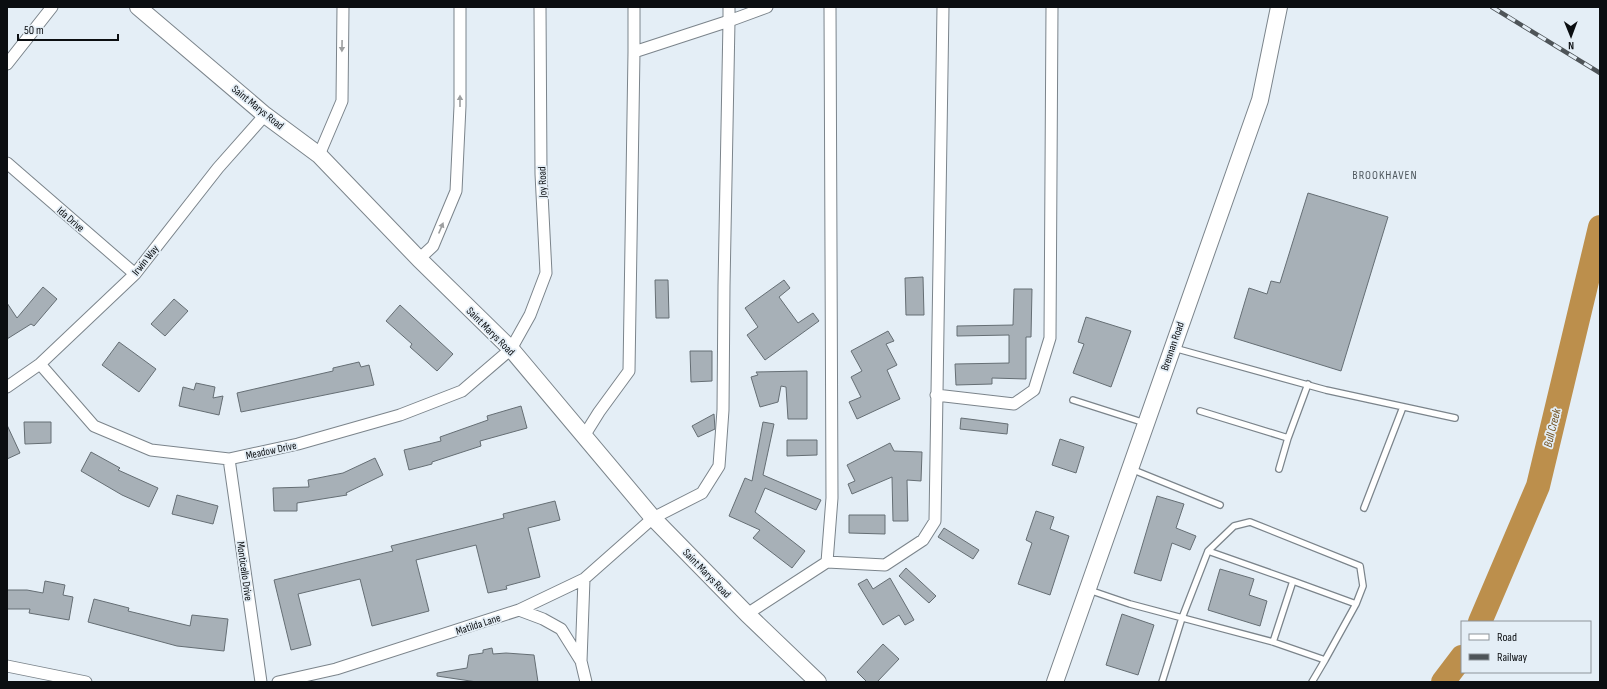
<svg xmlns="http://www.w3.org/2000/svg" width="1607" height="689" font-family="'Sofia Sans Condensed',sans-serif">
<style>
.lines{fill:none;stroke-linecap:round;stroke-linejoin:round}
.river{stroke:#bc8f4c;stroke-width:24}
.building{fill:#a7b0b7;stroke:#656e74}
.lane-casing{stroke:#7b848b;stroke-width:8}
.street-casing{stroke:#7b848b;stroke-width:13}
.secondary-casing{stroke:#7b848b;stroke-width:18}
.lane{stroke:#fff;stroke-width:5.5}
.street{stroke:#fff;stroke-width:11}
.secondary{stroke:#fff;stroke-width:16}
.rail-casing{stroke:#4e5458;stroke-width:4.5}
.rail{stroke:#e4eef6;stroke-width:3;stroke-dasharray:9;stroke-linecap:butt}
.oneway{fill:#9d9fa0}
.labels{text-anchor:middle;stroke-width:3.5;stroke-linejoin:round;paint-order:stroke}
.street-label{font-size:11px;fill:#0b0e11;stroke:#e4eef6}
.neighbourhood-label{font-size:12px;letter-spacing:1px;fill:#4e575d;stroke:#e4eef6}
.water-label{font-size:12px;font-style:italic;fill:#70501e;stroke:#e4eef6}
</style>
<rect width="100%" height="100%" fill="#e4eef6"/>
<g class="lines">
<path class="river" d="M 1480,622 L 1538,486 L 1600,227
M 1443,682 L 1462,657"/>
</g>
<path class="building" d="M 1308,193 L 1388,217 L 1341,371 L 1234,338 L 1249,288 L 1267,294 L 1271,281 L 1280,283 Z
M 923,277 L 924,315 L 906,315 L 905,278 Z
M 655,280 L 668,280 L 669,318 L 656,318 Z
M 784,280 L 790,288 L 779,297 L 798,323 L 813,313 L 819,321 L 765,360 L 747,335 L 758,327 L 745,308 Z
M 43,287 L 57,299 L 34,326 L 31,324 L 7,339 L 7,303 L 17,318 Z
M 1014,289 L 1032,289 L 1031,337 L 1026,337 L 1026,379 L 992,378 L 992,384 L 956,385 L 955,364 L 1009,363 L 1009,335 L 957,336 L 957,326 L 1013,325 Z
M 174,299 L 188,311 L 165,336 L 151,324 Z
M 400,305 L 453,354 L 437,371 L 410,347 L 412,344 L 386,321 Z
M 1086,317 L 1131,331 L 1111,387 L 1073,373 L 1084,344 L 1078,342 Z
M 888,331 L 894,341 L 886,344 L 897,365 L 887,370 L 900,399 L 857,419 L 849,402 L 861,397 L 851,377 L 862,371 L 851,351 Z
M 119,342 L 156,369 L 139,392 L 102,365 Z
M 690,351 L 712,351 L 712,381 L 691,382 Z
M 359,362 L 361,367 L 369,365 L 374,385 L 241,412 L 237,393 L 333,371 L 333,368 Z
M 807,371 L 807,419 L 788,419 L 786,387 L 781,386 L 778,402 L 760,407 L 751,377 L 758,375 L 756,372 Z
M 196,383 L 215,387 L 213,398 L 223,396 L 219,415 L 179,406 L 183,387 L 194,390 Z
M 521,406 L 527,428 L 480,441 L 481,446 L 432,462 L 432,464 L 409,470 L 404,450 L 441,441 L 440,437 L 488,420 L 487,416 Z
M 714,414 L 715,429 L 698,437 L 692,426 Z
M 961,418 L 1008,424 L 1007,434 L 960,429 Z
M 24,422 L 51,422 L 51,443 L 25,444 Z
M 763,422 L 774,424 L 763,475 L 821,500 L 816,510 L 765,488 L 755,512 L 805,551 L 792,568 L 753,538 L 760,530 L 729,516 L 745,478 L 752,481 Z
M 7,425 L 20,453 L 7,459 Z
M 1060,439 L 1084,447 L 1076,473 L 1052,465 Z
M 787,440 L 817,440 L 817,455 L 787,456 Z
M 890,443 L 894,451 L 922,452 L 921,481 L 907,480 L 908,521 L 893,521 L 892,477 L 852,494 L 848,484 L 855,481 L 847,465 Z
M 91,452 L 120,468 L 118,470 L 158,488 L 149,507 L 122,495 L 81,471 Z
M 375,458 L 383,475 L 346,493 L 347,495 L 297,503 L 297,511 L 274,511 L 273,488 L 309,487 L 308,480 L 343,473 Z
M 177,495 L 218,506 L 213,524 L 172,514 Z
M 1157,496 L 1184,504 L 1176,528 L 1196,536 L 1190,550 L 1172,543 L 1161,581 L 1134,573 Z
M 555,501 L 560,520 L 528,528 L 540,577 L 506,586 L 507,589 L 488,593 L 476,545 L 416,560 L 429,611 L 372,626 L 360,579 L 298,594 L 311,645 L 291,650 L 274,580 L 393,551 L 391,546 L 504,518 L 503,514 Z
M 1036,511 L 1054,517 L 1050,529 L 1069,536 L 1050,595 L 1018,584 L 1032,543 L 1026,540 Z
M 849,515 L 885,515 L 885,534 L 849,533 Z
M 944,528 L 979,550 L 973,559 L 938,537 Z
M 906,568 L 936,596 L 929,603 L 899,576 Z
M 1220,569 L 1254,579 L 1249,595 L 1267,601 L 1260,626 L 1208,610 Z
M 890,578 L 914,620 L 905,625 L 899,615 L 883,625 L 858,584 L 867,579 L 873,589 Z
M 45,581 L 65,585 L 63,595 L 73,597 L 69,620 L 29,613 L 30,609 L 7,609 L 7,590 L 27,590 L 43,593 Z
M 94,599 L 129,608 L 128,611 L 190,626 L 192,615 L 228,619 L 224,651 L 177,646 L 88,622 Z
M 1122,614 L 1154,625 L 1138,675 L 1106,665 Z
M 883,644 L 899,659 L 877,682 L 867,682 L 857,672 Z
M 492,648 L 493,654 L 506,653 L 534,655 L 538,682 L 477,682 L 437,676 L 437,673 L 467,668 L 469,655 L 483,653 L 483,650 Z"/>
<g class="lines">
<defs>
<path id="lane" d="M 1174,348 L 1326,390 L 1455,418
M 1073,400 L 1145,423
M 1200,411 L 1288,438 L 1308,384
M 1131,469 L 1220,505
M 1279,469 L 1288,438
M 1364,508 L 1403,407
M 1208,551 L 1234,526 L 1250,522 L 1360,566 L 1363,586 L 1356,604 L 1325,660
M 1293,581 L 1356,604
M 1089,590 L 1130,604 L 1273,642
M 1162,682 L 1182,618 L 1208,551 L 1293,581 L 1273,642 L 1325,660 L 1312,682"/>
<path id="street" d="M 729,7 L 729,21 L 767,7
M 7,64 L 52,7
M 319,155 L 342,101 L 343,7
M 7,163 L 135,274
M 419,259 L 433,246 L 456,191 L 460,106 L 460,7
M 40,364 L 94,426 L 151,450 L 229,459 L 298,444 L 400,415 L 462,391 L 511,349 L 530,315 L 546,273 L 541,174 L 540,7
M 7,387 L 40,364 L 135,274 L 218,168 L 265,115
M 936,395 L 1014,404 L 1034,390 L 1050,338 L 1052,7
M 584,436 L 599,412 L 629,371 L 634,52
M 229,459 L 261,682
M 827,562 L 885,565 L 923,540 L 935,521 L 943,7
M 519,610 L 543,619 L 561,629 L 581,661 L 586,682
M 747,614 L 827,562 L 832,498 L 830,7
M 581,661 L 584,579
M 7,666 L 86,682
M 278,682 L 336,669 L 519,610 L 584,579 L 653,518 L 702,493 L 719,466 L 723,410 L 724,286 L 729,21 L 634,52 L 634,7"/>
<path id="secondary" d="M 138,7 L 265,115 L 319,155 L 419,259 L 511,349 L 653,518 L 747,614 L 818,682
M 1055,682 L 1260,100 L 1279,7"/>
</defs>
<use href="#lane" class="lane-casing"/>
<use href="#street" class="street-casing"/>
<use href="#secondary" class="secondary-casing"/>
<use href="#lane" class="lane"/>
<use href="#street" class="street"/>
<use href="#secondary" class="secondary"/>
<defs>
<path id="rail" d="M 1492,7 L 1600,73"/>
</defs>
<use href="#rail" class="rail-casing"/>
<use href="#rail" class="rail"/>
</g>
<defs><path id="oneway-solid" d="M-6-.8H1V-3.2L6.5 0L1 3.2V.8H-6Z"/></defs>
<g class="oneway">
<use href="#oneway-solid" transform="translate(342 46) rotate(91)"/>
<use href="#oneway-solid" transform="translate(460 101) rotate(-90)"/>
<use href="#oneway-solid" transform="translate(441 228) rotate(-67)"/>
</g>
<g class="labels">
<g class="street-label">
<text transform="translate(258 107) rotate(39)" y="4">Saint Marys Road</text>
<text transform="translate(542 182) rotate(-92)" y="4">Joy Road</text>
<text transform="translate(71 219) rotate(41)" y="4">Ida Drive</text>
<text transform="translate(145 260) rotate(-51)" y="4">Irwin Way</text>
<text transform="translate(491 331) rotate(45)" y="4">Saint Marys Road</text>
<text transform="translate(1172 346) rotate(-71)" y="4">Brennan Road</text>
<text transform="translate(271 450) rotate(-12)" y="4">Meadow Drive</text>
<text transform="translate(245 571) rotate(82)" y="4">Monticello Drive</text>
<text transform="translate(707 573) rotate(46)" y="4">Saint Marys Road</text>
<text transform="translate(478 624) rotate(-18)" y="4">Matilda Lane</text>
</g>
<g class="neighbourhood-label">
<text x="1385" y="179">BROOKHAVEN</text>
</g>
<g class="water-label">
<text transform="translate(1552 428) rotate(-76)" y="4">Bull Creek</text>
</g>
</g>
<rect width="1607" height="689" fill="none" stroke="#0b0e11" stroke-width="16"/>
<rect x="1461" y="621" width="130" height="52" fill="#e4eef6" stroke="#8d949a"/>
<rect x="1469" y="634" width="20" height="6" fill="#ffffff" stroke="#8d949a"/>
<text x="1497" y="641" font-size="12" fill="#0b0e11">Road</text>
<rect x="1469" y="654" width="20" height="6" fill="#4e5458" stroke="#8d949a"/>
<text x="1497" y="661" font-size="12" fill="#0b0e11">Railway</text>
<g transform="translate(1571 36) rotate(179)" stroke="#e4eef6" stroke-width="3" paint-order="stroke">
<path d="M0-3L7 15L0 10L-7 15Z" fill="#0b0e11"/>
<text y="-6" font-size="11" font-weight="bold" text-anchor="middle" fill="#0b0e11">N</text>
</g>
<path d="M18 34v6h100v-6" fill="none" stroke="#0b0e11" stroke-width="2"/>
<text x="24" y="34" font-size="12" fill="#0b0e11" stroke="#e4eef6" stroke-width="3" paint-order="stroke">50 m</text>
</svg>
